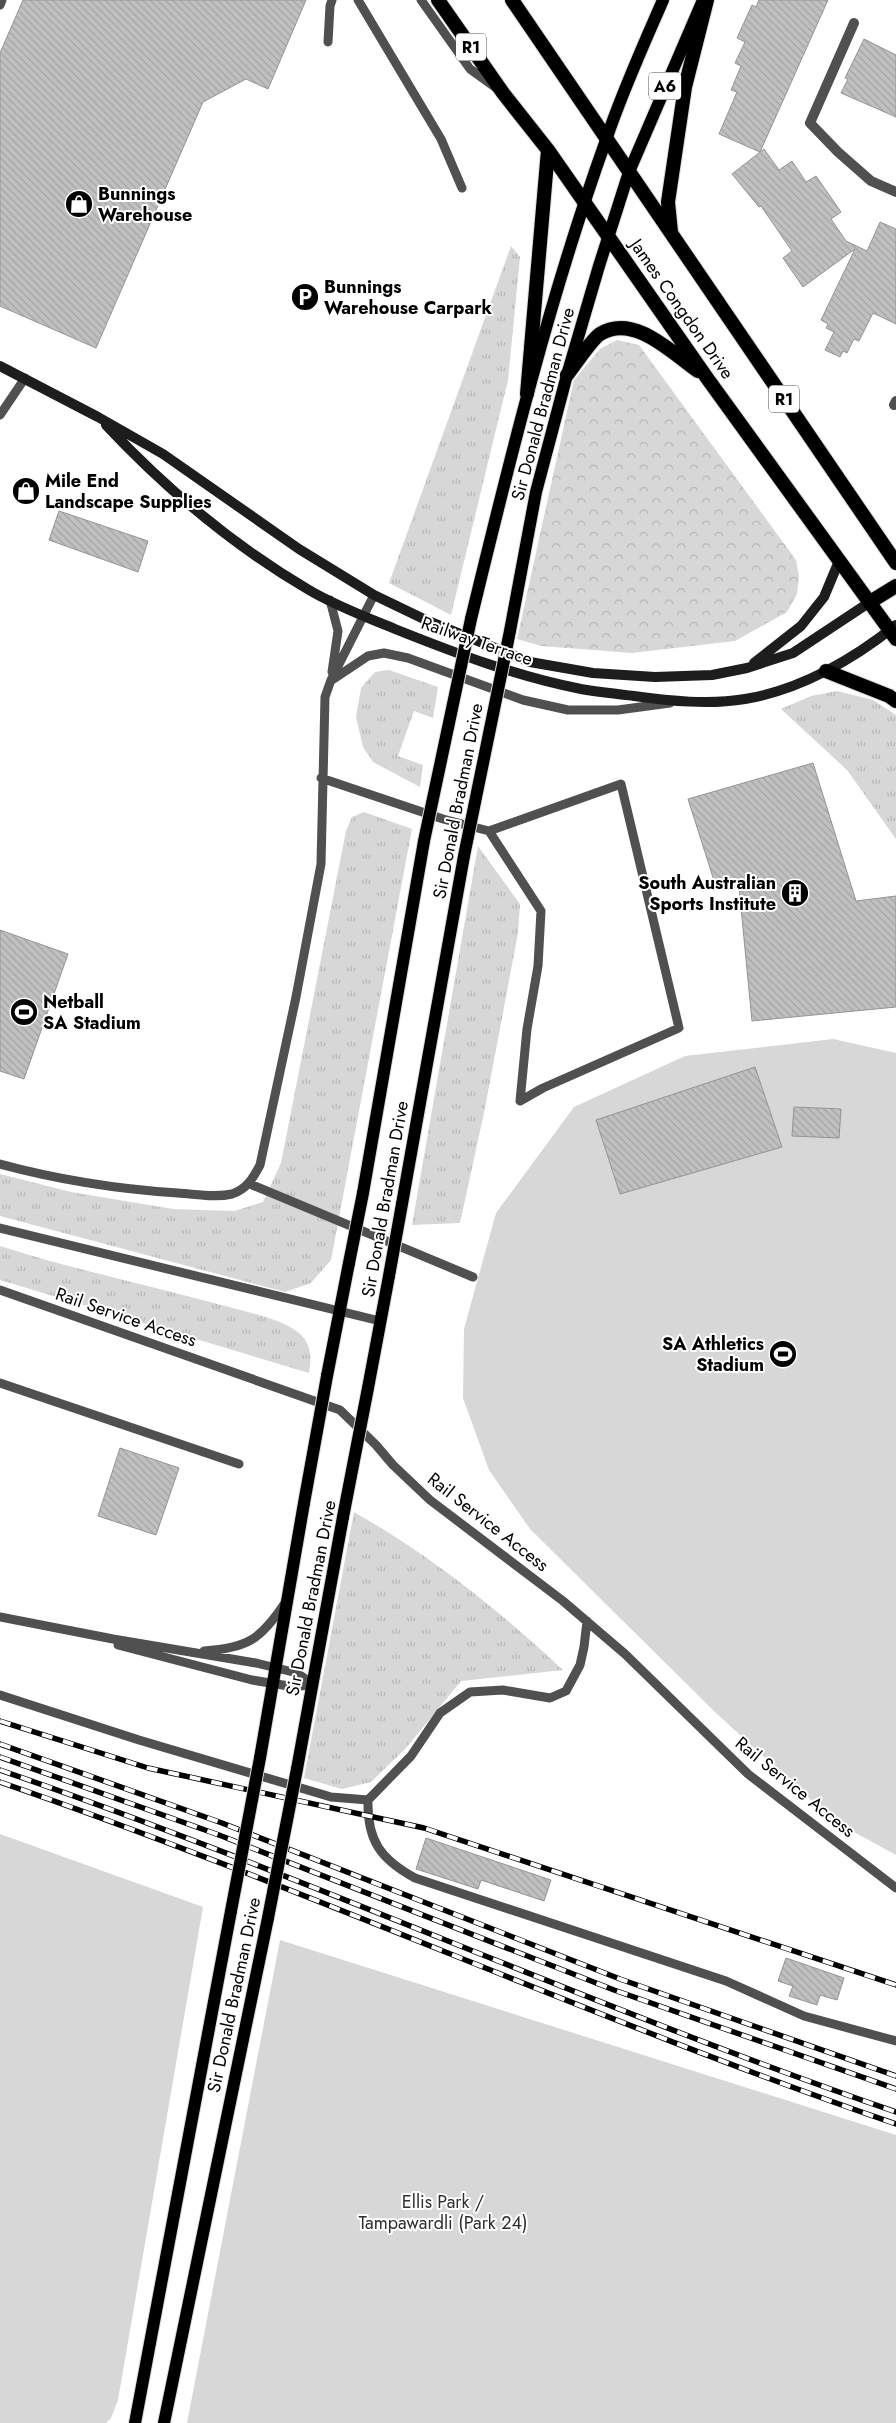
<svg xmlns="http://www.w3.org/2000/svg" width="896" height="2423" font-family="Jost,sans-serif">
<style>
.grass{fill:url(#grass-tufts)}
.forest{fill:url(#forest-crowns)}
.park{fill:#d7d7d7}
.building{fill:url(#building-back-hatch);stroke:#949494}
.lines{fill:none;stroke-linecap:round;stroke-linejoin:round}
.primary-casing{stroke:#dbdbdb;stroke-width:14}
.trunk-casing{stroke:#dbdbdb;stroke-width:16}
.service{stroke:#505050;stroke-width:9}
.minor{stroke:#505050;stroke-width:10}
.secondary{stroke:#1d1d1d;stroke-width:10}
.primary{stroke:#000;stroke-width:12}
.trunk{stroke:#000;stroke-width:14}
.rail-casing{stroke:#000;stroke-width:5.5}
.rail{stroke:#fff;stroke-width:4;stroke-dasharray:11;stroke-linecap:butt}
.primary-bridge-casing{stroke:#dbdbdb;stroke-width:14;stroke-linecap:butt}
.primary-bridge{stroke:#000;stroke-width:12}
.labels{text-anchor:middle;stroke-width:4;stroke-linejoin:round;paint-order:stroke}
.shield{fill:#fff;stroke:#4c4c4c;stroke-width:1}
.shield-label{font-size:16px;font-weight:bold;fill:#000}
.poi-label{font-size:18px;font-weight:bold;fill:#000;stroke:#fff;text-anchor:start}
.street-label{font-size:18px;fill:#000;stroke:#fff}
.park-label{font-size:18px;fill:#2e2e2e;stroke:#fff}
</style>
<defs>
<pattern id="grass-tufts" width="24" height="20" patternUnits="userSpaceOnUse" patternTransform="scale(1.25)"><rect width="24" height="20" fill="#d7d7d7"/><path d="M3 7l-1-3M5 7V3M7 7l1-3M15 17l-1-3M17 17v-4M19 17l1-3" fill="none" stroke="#b7b7b7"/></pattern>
<pattern id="forest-crowns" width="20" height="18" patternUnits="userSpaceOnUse" patternTransform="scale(1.25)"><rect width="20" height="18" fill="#d7d7d7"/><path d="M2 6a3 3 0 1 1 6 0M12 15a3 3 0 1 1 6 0" fill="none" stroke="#b7b7b7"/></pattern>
<pattern id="building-back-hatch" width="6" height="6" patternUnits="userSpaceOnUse" patternTransform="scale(1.25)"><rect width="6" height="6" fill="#c0c0c0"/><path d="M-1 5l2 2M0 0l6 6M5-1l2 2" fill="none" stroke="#a3a3a3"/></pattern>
</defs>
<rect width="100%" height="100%" fill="#fff"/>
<path class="grass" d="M 511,246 L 520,257 L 508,380 L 451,615 L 389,583 Z
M 389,670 L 438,687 L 433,718 L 414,711 L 398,756 L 423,765 L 420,787 L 373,762 L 363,747 L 356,717 L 361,688 L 375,672 Z
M 837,691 L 873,700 L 896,715 L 896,839 L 847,770 L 781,709 L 811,696 Z
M 364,812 L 412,829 L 331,1260 L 311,1283 L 285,1292 L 0,1216 L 0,1174 L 71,1192 L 173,1209 L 234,1211 L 263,1202 L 281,1163 L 346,831 L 352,817 Z
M 478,846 L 520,904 L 518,933 L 485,1108 L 460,1223 L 412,1225 Z
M 0,1246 C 75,1270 153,1286 229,1307 C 250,1313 288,1320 303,1337 C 312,1348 311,1360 309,1373 L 0,1280 Z
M 354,1512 C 430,1555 499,1610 563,1670 L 461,1681 L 406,1748 L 371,1782 L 342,1789 L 304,1778 Z"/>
<path class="forest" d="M 617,340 L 639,345 L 796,560 L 799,576 L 797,594 L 787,612 L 735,641 L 632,653 L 541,646 L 517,639 L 574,380 L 600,349 Z"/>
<path class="park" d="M 833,1039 L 896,1053 L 896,1855 L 834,1821 L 716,1713 L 530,1529 L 489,1470 L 463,1398 L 464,1329 L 496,1213 L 574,1107 L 685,1056 Z
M 0,1834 L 203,1907 L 118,2400 L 111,2418 L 106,2423 L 0,2423 Z
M 280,1940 L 896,2135 L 896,2423 L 187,2423 Z"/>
<path class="building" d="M 23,0 L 306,0 L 268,89 L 246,79 L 203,102 L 96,348 L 0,306 L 0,53 Z
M 759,0 L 828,0 L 760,152 L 719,134 L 737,92 L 731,90 L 741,66 L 735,63 L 745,42 L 737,38 L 752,5 L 756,7 Z
M 864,39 L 896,55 L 896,117 L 841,93 L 848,79 L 845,78 Z
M 764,149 L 779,170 L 792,161 L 806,182 L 816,176 L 841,212 L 831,219 L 846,241 L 867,251 L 880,222 L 896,229 L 896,324 L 873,313 L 859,341 L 854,339 L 847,353 L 843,351 L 840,357 L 825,350 L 834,332 L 826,328 L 828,324 L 821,320 L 855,249 L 803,287 L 783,258 L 792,251 L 761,206 L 759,207 L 732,174 Z
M 59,511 L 148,541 L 138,572 L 49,540 Z
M 813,763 L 856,901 L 896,896 L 896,1007 L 752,1021 L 739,887 L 717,890 L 688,799 Z
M 0,930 L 68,954 L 24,1079 L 0,1071 Z
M 755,1067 L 782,1147 L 620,1194 L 596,1120 Z
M 794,1107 L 841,1109 L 839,1138 L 792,1136 Z
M 120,1448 L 179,1468 L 156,1535 L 98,1516 Z
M 426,1838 L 551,1880 L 544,1901 L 481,1880 L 478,1889 L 416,1869 Z
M 786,1958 L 844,1978 L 837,2000 L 820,1995 L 817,2005 L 789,1996 L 793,1986 L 778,1981 Z"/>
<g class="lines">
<defs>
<path id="primary" d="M 471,619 C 510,458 550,296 606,140 C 622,92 643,46 663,0
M 510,631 L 536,492 L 567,375 L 599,266 L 629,172 L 703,0
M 363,1193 L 424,841
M 402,1204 L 464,856
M 327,1376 L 349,1263
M 368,1388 L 389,1276
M 260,1758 L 304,1503
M 297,1769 L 343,1517
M 135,2423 L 231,1911
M 164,2423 L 268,1918"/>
<path id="trunk" d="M 438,0 L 503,93 L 548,150 L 707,378 L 896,639
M 512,0 L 896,563
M 671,232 L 668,202 L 685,87 L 707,0
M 567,375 C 574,366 592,339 600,334 C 634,313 672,353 698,371
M 527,394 L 548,150
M 870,602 L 896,586
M 826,671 L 889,696 L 896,701"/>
</defs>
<use href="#primary" class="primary-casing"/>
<use href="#trunk" class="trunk-casing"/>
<path class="service" d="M 358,0 L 441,139 L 462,188
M 421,0 L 470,69 L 495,87
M 0,5 L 2,0
M 328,42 L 330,6 L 332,0
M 0,415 L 25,378
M 330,600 L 338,631 L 332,672
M 332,680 L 368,656 L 384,653 L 408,658 L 523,700 L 568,710 L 618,710 L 670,703
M 321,778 L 443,819 L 489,831 L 621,784 L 679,1028 L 543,1088 L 520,1101 L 527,1029 L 538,966 L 541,911 L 489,831
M 0,1164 C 59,1180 118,1189 178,1193 C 195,1194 215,1198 232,1194 C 247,1189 253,1178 260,1165 L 296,997 L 321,864 L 325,697 L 331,680 L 374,595
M 250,1184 L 473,1277
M 0,1228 L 380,1321
M 0,1290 L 340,1410 L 376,1445 L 393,1465 L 430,1500 L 563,1601 L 625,1654 L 748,1774 L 896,1888
M 0,1383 L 239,1464
M 0,1617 L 113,1639 L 256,1663 L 297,1673 L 312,1684
M 118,1645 L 252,1680 L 295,1687 L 312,1684
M 204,1651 C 248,1648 261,1639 285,1603
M 0,1695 L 139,1740 L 331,1797 L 368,1800 L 411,1756 L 440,1713 L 470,1692 L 503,1690 L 550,1698 L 566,1691 L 580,1665 L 584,1647 L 587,1621
M 368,1800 C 367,1840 380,1859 415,1878 L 726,1981 L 804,2016 L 896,2041"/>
<path class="minor" d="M 854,23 L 810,123 L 838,152 L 871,181 L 896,192
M 894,405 L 896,401"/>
<path class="secondary" d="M 0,366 L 98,417 L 163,454 L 299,549 L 374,595 L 428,621 L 530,662 L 593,673 L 655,677 L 712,675 L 747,668 L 793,653 L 870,602
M 106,425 C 165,488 234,546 309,590 C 336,606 366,617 395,629 C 455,653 518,677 581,689 C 599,692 617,694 634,696 C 670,701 709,705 745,699 C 800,690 854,659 896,625
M 754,663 L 801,626 L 824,597 L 839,561"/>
<use href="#primary" class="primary"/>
<use href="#trunk" class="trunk"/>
<defs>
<path id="rail" d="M 0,1721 L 148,1768 L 424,1828 L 896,1985
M 0,1744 L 222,1823 L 620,1979 L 896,2076
M 0,1757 L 219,1835 L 614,1990 L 896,2089
M 0,1770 C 302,1874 594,2008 896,2112
M 0,1782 C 302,1886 594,2020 896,2124"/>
</defs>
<use href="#rail" class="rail-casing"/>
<use href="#rail" class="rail"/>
<defs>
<path id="primary-bridge" d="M 424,841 L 471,619
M 464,856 L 510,631
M 349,1263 L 363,1193
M 389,1276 L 402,1204
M 304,1503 L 327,1376
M 343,1517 L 368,1388
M 231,1911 L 260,1758
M 268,1918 L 297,1769"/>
</defs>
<use href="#primary-bridge" class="primary-bridge-casing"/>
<use href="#primary-bridge" class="primary-bridge"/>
</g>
<defs>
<symbol id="shop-disc" viewBox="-11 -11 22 22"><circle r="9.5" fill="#000" stroke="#fff"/><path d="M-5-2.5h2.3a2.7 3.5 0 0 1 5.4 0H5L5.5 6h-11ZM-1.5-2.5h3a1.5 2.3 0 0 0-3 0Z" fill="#fff"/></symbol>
<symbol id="parking-disc" viewBox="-11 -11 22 22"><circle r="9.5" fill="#000" stroke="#fff"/><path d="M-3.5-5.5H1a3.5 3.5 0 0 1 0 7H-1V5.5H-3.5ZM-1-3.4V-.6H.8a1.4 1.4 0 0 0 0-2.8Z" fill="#fff"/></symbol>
<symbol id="building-disc" viewBox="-11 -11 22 22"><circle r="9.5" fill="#000" stroke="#fff"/><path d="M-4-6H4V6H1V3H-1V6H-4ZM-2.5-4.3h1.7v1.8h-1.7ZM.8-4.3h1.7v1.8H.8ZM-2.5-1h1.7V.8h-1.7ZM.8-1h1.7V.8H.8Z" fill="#fff"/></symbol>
<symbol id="stadium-disc" viewBox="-11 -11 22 22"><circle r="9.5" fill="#000" stroke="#fff"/><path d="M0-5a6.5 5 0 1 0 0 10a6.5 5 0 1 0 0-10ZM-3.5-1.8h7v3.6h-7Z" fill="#fff"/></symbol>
</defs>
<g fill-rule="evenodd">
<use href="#shop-disc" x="63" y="188" width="32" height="32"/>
<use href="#parking-disc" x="289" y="281" width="32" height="32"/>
<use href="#shop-disc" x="10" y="475" width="32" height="32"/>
<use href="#building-disc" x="779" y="877" width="32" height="32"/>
<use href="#stadium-disc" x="8" y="996" width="32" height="32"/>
<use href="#stadium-disc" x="767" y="1338" width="32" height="32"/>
</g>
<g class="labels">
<g class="shield">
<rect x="456" y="33.5" width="30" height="27" rx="4"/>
<rect x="649" y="72.5" width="32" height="27" rx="4"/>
<rect x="769" y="385.5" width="30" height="27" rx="4"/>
</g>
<g class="shield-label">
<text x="471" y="53">R1</text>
<text x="665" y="92">A6</text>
<text x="784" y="405">R1</text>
</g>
<g class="poi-label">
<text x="98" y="200">Bunnings<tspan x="98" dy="21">Warehouse</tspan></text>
<text x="324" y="293">Bunnings<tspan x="324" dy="21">Warehouse Carpark</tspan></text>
<text x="45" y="487">Mile End<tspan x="45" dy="21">Landscape Supplies</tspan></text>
<text x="776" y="889" text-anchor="end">South Australian<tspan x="776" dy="21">Sports Institute</tspan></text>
<text x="43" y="1008">Netball<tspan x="43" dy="21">SA Stadium</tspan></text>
<text x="764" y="1350" text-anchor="end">SA Athletics<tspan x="764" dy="21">Stadium</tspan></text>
</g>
<g class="street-label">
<text transform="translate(682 309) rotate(55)" y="6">James Congdon Drive</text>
<text transform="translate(543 404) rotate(-75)" y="6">Sir Donald Bradman Drive</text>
<text transform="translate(477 641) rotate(19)" y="6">Railway Terrace</text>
<text transform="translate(458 801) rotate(-79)" y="6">Sir Donald Bradman Drive</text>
<text transform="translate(385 1199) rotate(-80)" y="6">Sir Donald Bradman Drive</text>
<text transform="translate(126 1317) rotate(19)" y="6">Rail Service Access</text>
<text transform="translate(488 1522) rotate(38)" y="6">Rail Service Access</text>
<text transform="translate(311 1598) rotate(-79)" y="6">Sir Donald Bradman Drive</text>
<text transform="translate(795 1787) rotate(39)" y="6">Rail Service Access</text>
<text transform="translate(234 1995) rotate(-78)" y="6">Sir Donald Bradman Drive</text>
</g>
<g class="park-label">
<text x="443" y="2208">Ellis Park /<tspan x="443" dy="21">Tampawardli (Park 24)</tspan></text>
</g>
</g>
</svg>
